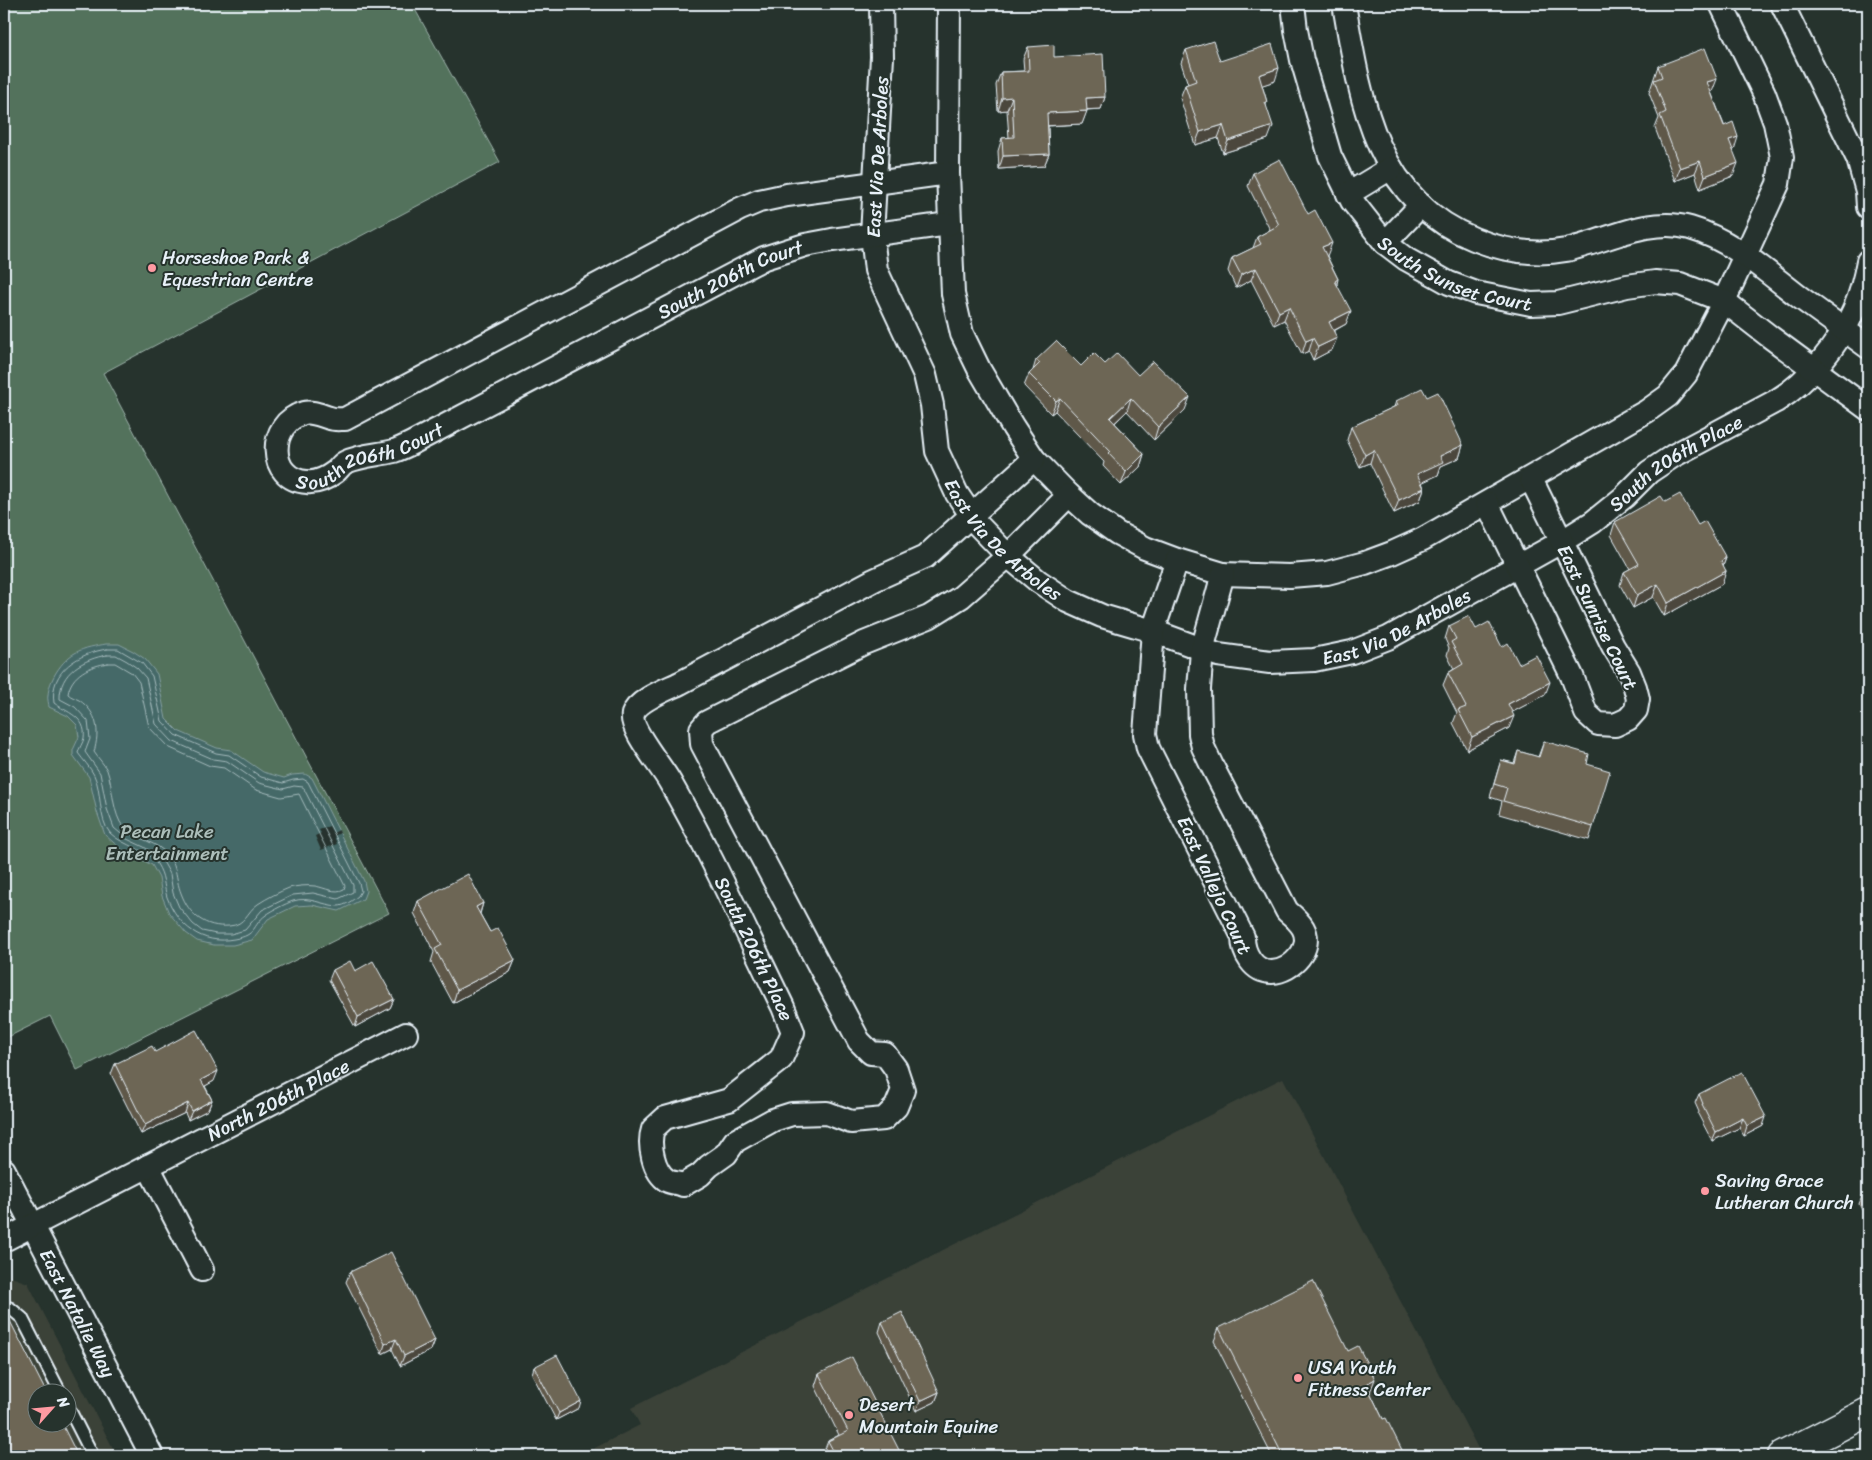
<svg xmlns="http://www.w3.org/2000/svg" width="1872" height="1460" font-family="Sriracha,sans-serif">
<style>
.built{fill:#3b4239;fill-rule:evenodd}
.green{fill:#52725c;stroke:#9db2aa}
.water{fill:#446967;stroke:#869fa1}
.pier{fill:#26332d}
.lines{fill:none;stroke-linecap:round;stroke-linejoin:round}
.shore{stroke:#a6bbbe;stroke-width:1}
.service-casing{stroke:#e8f1f8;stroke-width:15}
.minor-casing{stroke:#e8f1f8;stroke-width:26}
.primary-casing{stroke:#e8f1f8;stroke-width:31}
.service{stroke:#26332d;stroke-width:11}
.minor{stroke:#26332d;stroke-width:22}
.primary{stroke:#26332d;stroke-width:28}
.wall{fill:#5e5849;stroke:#e8f1f8}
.shaded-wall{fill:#4c473c;stroke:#e8f1f8}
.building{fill:#6d6655;stroke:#e8f1f8}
.poi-dot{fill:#ff9aa2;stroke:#26332d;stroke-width:2}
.labels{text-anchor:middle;stroke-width:4;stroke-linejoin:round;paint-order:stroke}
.street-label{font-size:19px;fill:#e8f1f8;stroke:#26332d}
.poi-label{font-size:19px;fill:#e8f1f8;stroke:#26332d;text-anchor:start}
.park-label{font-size:19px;fill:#acbeba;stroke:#26332d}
</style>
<rect width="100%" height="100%" fill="#26332d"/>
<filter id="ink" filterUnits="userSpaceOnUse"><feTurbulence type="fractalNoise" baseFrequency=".02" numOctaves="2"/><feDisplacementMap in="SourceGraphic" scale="10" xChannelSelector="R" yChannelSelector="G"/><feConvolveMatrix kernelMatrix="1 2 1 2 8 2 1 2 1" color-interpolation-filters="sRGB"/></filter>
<g filter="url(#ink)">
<path class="built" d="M 1283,1078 L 1482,1456 L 579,1456 L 640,1425 L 631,1408 Z
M 11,1277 L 28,1283 L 117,1456 L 4,1456 L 4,1281 ZM 38,1392 L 68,1392 L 68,1422 L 38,1422 Z"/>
<path class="green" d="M 4,4 L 412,4 L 500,162 L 103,373 L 389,913 L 77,1070 L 50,1016 L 4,1039 Z"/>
<path class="water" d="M 106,644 L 119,644 L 133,651 L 145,659 L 157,674 L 166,719 L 178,731 L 217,748 L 231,750 L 263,772 L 284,778 L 292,775 L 305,774 L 312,778 L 364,881 L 366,891 L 363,899 L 339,911 L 312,905 L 295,906 L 268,919 L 252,940 L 233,945 L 214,945 L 197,941 L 186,933 L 169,913 L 162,896 L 159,878 L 152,865 L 121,849 L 105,835 L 97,812 L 89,777 L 73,755 L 73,750 L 79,737 L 77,725 L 68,716 L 49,707 C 49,704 47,699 48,695 C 49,680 62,660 75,653 C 85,647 96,646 106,644 Z"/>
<path class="pier" d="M 329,826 L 333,833 L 339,830 L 340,833 L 334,836 L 337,844 L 321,850 L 315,836 L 321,833 L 319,830 Z"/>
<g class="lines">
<path class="shore" d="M 107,649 L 118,649 L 142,663 L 152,676 L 162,721 L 175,735 L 216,753 L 229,755 L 261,777 L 283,783 L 293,780 L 303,779 L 308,782 L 359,883 L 361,891 L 358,896 C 353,900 345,906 338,906 C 322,905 309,896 293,901 C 285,904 273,910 266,915 C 251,926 258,935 234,939 C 202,945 178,926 167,897 C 163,884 165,877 157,864 C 149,850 123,846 110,833 C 98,819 102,791 94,775 C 90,767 83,760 78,753 C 79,748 83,743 84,738 C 87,717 66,712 54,703 C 49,670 80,653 107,649 Z
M 107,655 L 116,655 L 127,661 L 137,668 L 146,678 L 156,724 L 172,741 L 213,759 L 227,761 L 259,783 L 283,789 L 294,786 L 303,787 L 353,885 L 353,892 L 338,899 L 313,893 L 293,895 L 262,910 L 245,930 L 231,934 L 216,934 L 202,931 L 193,924 L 179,907 L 173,893 L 170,874 L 161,858 L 144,847 L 127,839 L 114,828 L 107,809 L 100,773 L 85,752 L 90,739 L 88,721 L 75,707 L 60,699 C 59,672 84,659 107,655 Z
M 108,663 L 115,663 L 132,673 L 139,682 L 149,727 L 168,747 L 210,766 L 224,768 L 256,790 L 281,797 L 299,794 L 345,886 L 344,889 C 335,894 326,888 315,886 C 308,885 296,886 289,888 C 279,892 267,898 258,904 C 246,912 246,925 229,926 C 205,928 189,915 181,893 C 175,878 178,863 164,851 C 152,840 128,837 120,822 C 112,806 113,787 107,770 C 104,764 98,758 94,752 C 100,731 98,713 79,700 C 75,698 71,697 68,694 C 71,674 90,666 108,663 Z"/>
<defs>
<path id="service" d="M 4,1306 L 10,1308 L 22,1318 L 60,1392
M 68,1407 L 93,1456"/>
<g id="minor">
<path id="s1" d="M 881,4 L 882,57 L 872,235 L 876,270 L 925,375 L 932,405 L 937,451 L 957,494 L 978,525 L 1008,556 L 1038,581 L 1068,601 L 1102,616 L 1153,631 L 1218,655 L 1270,662 L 1314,660 L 1352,652 L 1388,638 L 1561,542 L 1593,522 L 1624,497 L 1649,472 L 1673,456 L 1776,401 C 1808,382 1839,344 1854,310 C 1861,294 1865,278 1868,261"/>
<path d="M 949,4 L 948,173 L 953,294 L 962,334 L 979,369 L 1013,427 L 1034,459 L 1069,495 L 1090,514 L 1117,533 L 1145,548 L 1177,560 L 1223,574 L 1290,576 L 1327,573 L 1365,563 L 1392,553 L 1423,539 L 1647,411 L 1668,396 L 1686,374 L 1724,301 L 1778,184 L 1782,157 L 1775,123 L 1764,93 L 1721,4"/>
<path id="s2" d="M 1293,4 L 1296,30 L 1302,60 L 1330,156 L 1352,201 L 1385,243 L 1406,259 L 1449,283 L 1476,293 L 1531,304 L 1558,303 L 1627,286 L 1655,282 L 1680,284 L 1724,301 L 1769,336 L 1868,409"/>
<path d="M 1344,4 C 1360,97 1374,199 1474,239 C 1504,251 1533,256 1566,250 C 1605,242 1649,216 1690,228 C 1732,240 1764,270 1798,296 C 1821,313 1845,330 1868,347"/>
<path d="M 1782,4 L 1858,159 L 1867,191 L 1868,207"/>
<path id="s3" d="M 948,173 L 787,195 L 759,201 L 740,209 L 345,419 C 340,419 335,420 330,418 C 322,416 312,411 304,413 C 267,423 267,480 307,482 C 317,483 327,478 335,472 C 339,469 341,464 346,462 C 361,455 378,455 394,451 C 400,449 406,446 412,443 L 764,258 L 805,245 L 832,240 L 949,224"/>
<path d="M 1348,194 L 1391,168"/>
<path d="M 1385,243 L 1421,205"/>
<path id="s4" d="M 1034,459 L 925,557 L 874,580 L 680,683 C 668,689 637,700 633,714 C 629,729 662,767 670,782 C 712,855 746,932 783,1007 L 793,1032 L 781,1059 L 729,1100 L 665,1118 L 653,1129 C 648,1144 653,1172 668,1181 C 672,1183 679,1183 683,1185 L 700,1175 L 709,1166 L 726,1154 L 735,1141 L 773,1120 L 792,1114 L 827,1113 L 851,1122 L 884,1119 L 896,1107 L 903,1090 L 896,1069 L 885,1054 L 871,1053 L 859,1041 L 702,744 L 701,729 L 707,722 L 864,643 L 929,617 L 961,597 L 1008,556 L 1069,495"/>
<path d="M 1487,503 L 1572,676 L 1586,713 L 1598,724 L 1615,725 L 1628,719 L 1636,710 L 1638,699 L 1635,687 L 1629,672 L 1613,646 L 1531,479"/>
<path d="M 1177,560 L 1153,631 L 1145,734 L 1148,748 L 1243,937 C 1243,953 1253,972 1272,972 C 1292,971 1314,948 1303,928 C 1299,921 1293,916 1287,911 L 1212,766 L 1203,747 L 1200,734 L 1199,689 L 1202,650 L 1223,574"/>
<path d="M 148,1166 L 202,1270"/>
<path id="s5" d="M 4,1170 L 152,1456"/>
<path id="s6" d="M 4,1240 L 406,1034"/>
</g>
<path id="primary" d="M 1782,1456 L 1868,1412"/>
</defs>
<use href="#service" class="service-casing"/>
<use href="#minor" class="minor-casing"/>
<use href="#primary" class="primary-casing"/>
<use href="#service" class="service"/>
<use href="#minor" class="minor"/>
<use href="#primary" class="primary"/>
</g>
<path class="wall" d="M 1028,47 L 1054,57 L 1105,97 L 1101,109 L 1087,110 L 1082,124 L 1048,126 L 1049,154 L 1044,166 L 999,169 L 998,151 L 1002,138 L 1009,138 L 1007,110 L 998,111 L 996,85 L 1001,72 L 1024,71 L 1023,59 Z
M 1186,50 L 1220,61 L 1275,81 L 1262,85 L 1267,102 L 1266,104 L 1268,139 L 1223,153 L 1218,138 L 1195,145 L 1180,98 L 1185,85 L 1188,84 L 1181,63 Z
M 1658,66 L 1712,92 L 1711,92 L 1734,150 L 1733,150 L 1733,176 L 1700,189 L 1695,173 L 1675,181 L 1655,128 L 1659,118 L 1649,93 Z
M 1253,173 L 1327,256 L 1338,279 L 1337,284 L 1346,324 L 1334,331 L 1332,350 L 1313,360 L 1309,351 L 1302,354 L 1284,320 L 1274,325 L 1251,280 L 1236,288 L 1228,271 L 1232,258 L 1253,248 L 1257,237 L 1270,230 L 1248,186 Z
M 1036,360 L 1081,366 L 1105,364 L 1138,375 L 1185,410 L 1154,440 L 1127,411 L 1115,423 L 1144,454 L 1140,467 L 1121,485 L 1103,466 L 1104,462 L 1055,411 L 1051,414 L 1024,386 L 1029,374 L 1033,370 Z
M 1427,397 L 1463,445 L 1459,458 L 1441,466 L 1438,475 L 1422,482 L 1424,488 L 1420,501 L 1394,513 L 1370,463 L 1360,467 L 1347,440 L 1351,427 L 1394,407 L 1396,401 Z
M 1665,502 L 1698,525 L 1726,558 L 1723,566 L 1726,571 L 1722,584 L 1664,616 L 1653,597 L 1633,608 L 1620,585 L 1624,572 L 1630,569 L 1611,535 L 1615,522 Z
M 1449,626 L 1476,629 L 1502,647 L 1519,664 L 1545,695 L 1512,712 L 1509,728 L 1467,750 L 1453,723 L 1457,713 L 1443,685 L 1448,673 L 1454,669 L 1447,655 L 1449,648 L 1445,639 Z
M 1544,741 L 1587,764 L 1593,827 L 1589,840 L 1499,814 L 1502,801 L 1490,797 L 1497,773 L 1501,760 L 1514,763 L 1518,751 L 1538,757 Z
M 418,901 L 483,903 L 480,914 L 490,932 L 515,960 L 510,972 L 453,1003 L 431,962 L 434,952 L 414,913 Z
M 333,970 L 355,971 L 394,999 L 390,1008 L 355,1027 L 329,980 Z
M 155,1052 L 214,1081 L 205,1086 L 212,1100 L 208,1110 L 188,1120 L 185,1113 L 141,1134 L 111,1074 L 115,1064 Z
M 1699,1094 L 1763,1126 L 1744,1136 L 1739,1128 L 1712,1141 L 1698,1114 L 1699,1112 L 1695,1103 Z
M 1868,1191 L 1868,1221 L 1859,1204 L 1863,1194 Z
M 350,1272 L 435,1340 L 431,1350 L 400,1366 L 392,1349 L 382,1354 L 346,1282 Z
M 882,1322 L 939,1392 L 935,1402 L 916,1411 L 879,1332 Z
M 1219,1328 L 1348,1351 L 1370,1392 L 1383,1419 L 1404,1454 L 1403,1456 L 1272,1456 L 1214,1341 Z
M 534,1367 L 579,1408 L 556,1420 L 532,1374 Z
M 819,1374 L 902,1456 L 825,1456 L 823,1454 L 828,1441 L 839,1435 L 815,1386 Z"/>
<path class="shaded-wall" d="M 1279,68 L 1275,81 L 1254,88 L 1259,75 Z
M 1717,79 L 1712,92 L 1703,95 L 1707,82 Z
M 1012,97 L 1007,110 L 998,111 L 1002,98 Z
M 1105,97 L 1101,109 L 1081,110 L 1086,98 Z
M 1087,111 L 1082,124 L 1042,126 L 1047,113 Z
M 1223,125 L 1218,138 L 1195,145 L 1200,132 Z
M 1273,126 L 1268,139 L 1223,153 L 1228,141 Z
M 1738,137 L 1734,150 L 1725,153 L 1729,140 Z
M 1049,154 L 1044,166 L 999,169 L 1003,156 Z
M 1700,161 L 1695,173 L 1675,181 L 1680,168 Z
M 1738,163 L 1733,176 L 1700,189 L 1705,176 Z
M 1332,243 L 1327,256 L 1318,260 L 1322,247 Z
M 1256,268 L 1251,280 L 1236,288 L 1241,275 Z
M 1289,307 L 1284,320 L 1274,325 L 1279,312 Z
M 1351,311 L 1346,324 L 1325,335 L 1329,322 Z
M 1313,338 L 1309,351 L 1302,354 L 1306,341 Z
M 1337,338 L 1332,350 L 1313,360 L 1318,347 Z
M 1190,397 L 1185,410 L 1154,440 L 1158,427 Z
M 1060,398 L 1055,411 L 1051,414 L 1056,401 Z
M 1131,398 L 1127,411 L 1106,431 L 1110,418 Z
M 1463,445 L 1459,458 L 1441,466 L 1438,475 L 1413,487 L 1417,474 L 1440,456 Z
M 1374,450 L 1370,463 L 1360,467 L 1365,455 Z
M 1144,454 L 1140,467 L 1121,485 L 1126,472 Z
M 1424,488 L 1420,501 L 1394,513 L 1399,500 Z
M 1726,558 L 1721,571 L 1721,561 Z
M 1726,571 L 1722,584 L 1664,616 L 1668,603 Z
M 1658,584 L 1653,597 L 1633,608 L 1637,595 Z
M 1550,682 L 1545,695 L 1503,717 L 1508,704 Z
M 1514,716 L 1509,728 L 1467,750 L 1472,737 Z
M 483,903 L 479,916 L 476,907 Z
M 515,960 L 510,972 L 453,1003 L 457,990 Z
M 394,999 L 390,1008 L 355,1027 L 358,1017 Z
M 218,1071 L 214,1081 L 198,1090 L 201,1080 Z
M 212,1100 L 208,1110 L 188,1120 L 192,1111 Z
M 188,1103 L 185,1113 L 141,1134 L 145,1125 Z
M 1766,1117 L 1763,1126 L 1744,1136 L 1747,1126 Z
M 1743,1118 L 1739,1128 L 1712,1141 L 1716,1132 Z
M 396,1339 L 392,1349 L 382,1354 L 385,1344 Z
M 435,1340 L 431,1350 L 400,1366 L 404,1356 Z
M 1375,1379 L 1370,1392 L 1361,1397 L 1366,1384 Z
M 939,1392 L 935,1402 L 916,1411 L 920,1401 Z
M 581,1401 L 579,1408 L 556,1420 L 559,1413 Z"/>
<path class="building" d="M 1213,41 L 1220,61 L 1272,44 L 1279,68 L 1259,75 L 1267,102 L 1265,102 L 1273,126 L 1228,141 L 1223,125 L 1200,132 L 1185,85 L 1196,81 L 1186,50 Z
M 1054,45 L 1054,57 L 1103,54 L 1105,97 L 1086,98 L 1087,111 L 1047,113 L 1049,154 L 1003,156 L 1002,138 L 1014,137 L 1012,97 L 1002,98 L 1001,72 L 1029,71 L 1028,47 Z
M 1705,48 L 1717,79 L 1707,82 L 1724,126 L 1733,122 L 1738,137 L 1729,140 L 1738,163 L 1705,176 L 1700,161 L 1680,168 L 1660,115 L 1666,112 L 1654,80 L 1662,77 L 1658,66 Z
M 1280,159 L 1308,214 L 1315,210 L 1332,243 L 1322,247 L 1338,279 L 1335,281 L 1351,311 L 1329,322 L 1337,338 L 1318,347 L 1313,338 L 1306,341 L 1289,307 L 1279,312 L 1256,268 L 1241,275 L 1232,258 L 1261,244 L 1257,237 L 1279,225 L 1253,173 Z
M 1056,341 L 1081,366 L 1094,353 L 1105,364 L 1117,353 L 1138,375 L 1153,361 L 1190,397 L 1158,427 L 1131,398 L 1110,418 L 1144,454 L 1126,472 L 1108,453 L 1110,451 L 1060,398 L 1056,401 L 1029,374 L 1040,363 L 1036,360 Z
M 1422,388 L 1427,397 L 1438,392 L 1463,445 L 1440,456 L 1443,462 L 1417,474 L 1424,488 L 1399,500 L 1374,450 L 1365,455 L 1351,427 L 1398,405 L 1396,401 Z
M 1680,494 L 1698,525 L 1705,521 L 1726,558 L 1721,561 L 1726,571 L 1668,603 L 1658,584 L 1637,595 L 1624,572 L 1639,564 L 1615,522 L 1661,496 L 1665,502 Z
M 1469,616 L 1476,629 L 1489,622 L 1502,647 L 1508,643 L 1519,664 L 1536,655 L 1550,682 L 1508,704 L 1514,716 L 1472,737 L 1458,710 L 1466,707 L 1448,673 L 1463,664 L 1451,642 L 1456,639 L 1449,626 Z
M 1544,741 L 1589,754 L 1587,764 L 1610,771 L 1593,827 L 1503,801 L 1507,788 L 1494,784 L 1501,760 L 1515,764 L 1518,751 L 1539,757 Z
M 468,874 L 483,903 L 476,907 L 490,932 L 498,928 L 515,960 L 457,990 L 435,949 L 442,945 L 418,901 Z
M 350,961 L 355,971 L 373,961 L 394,999 L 358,1017 L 333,970 Z
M 196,1030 L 218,1071 L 201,1080 L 212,1100 L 192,1111 L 188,1103 L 145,1125 L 115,1064 L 152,1046 L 155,1052 Z
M 1742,1072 L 1766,1117 L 1747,1126 L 1743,1118 L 1716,1132 L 1702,1104 L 1703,1104 L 1699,1094 Z
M 1868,1191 L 1868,1205 L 1863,1194 Z
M 391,1252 L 435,1340 L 404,1356 L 396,1339 L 385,1344 L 350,1272 Z
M 1313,1281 L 1348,1351 L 1358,1346 L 1375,1379 L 1366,1384 L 1383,1419 L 1386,1418 L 1404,1454 L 1399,1456 L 1283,1456 L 1219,1328 Z
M 902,1312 L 939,1392 L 920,1401 L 882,1322 Z
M 10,1321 L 46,1392 L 38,1392 L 38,1422 L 61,1422 L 78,1456 L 4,1456 L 4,1324 Z
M 557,1355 L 581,1401 L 559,1413 L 534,1367 Z
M 852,1357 L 902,1456 L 836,1456 L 828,1441 L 848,1431 L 819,1374 Z"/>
</g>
<g class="poi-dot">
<circle cx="152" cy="268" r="5"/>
<circle cx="1705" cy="1191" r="5"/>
<circle cx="1298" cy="1378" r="5"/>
<circle cx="849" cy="1415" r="5"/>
</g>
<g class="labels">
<g class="street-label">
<text transform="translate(877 157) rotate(-87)" y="7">East Via De Arboles</text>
<text dy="7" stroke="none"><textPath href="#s2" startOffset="338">South Sunset Court</textPath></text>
<text dy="7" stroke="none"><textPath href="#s3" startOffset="1272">South 206th Court</textPath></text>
<text dy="7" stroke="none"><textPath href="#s3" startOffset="868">South 206th Court</textPath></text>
<text dy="7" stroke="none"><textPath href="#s1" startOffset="1334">South 206th Place</textPath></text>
<text dy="7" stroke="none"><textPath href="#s1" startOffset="572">East Via De Arboles</textPath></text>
<text transform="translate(1598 617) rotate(64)" y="7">East Sunrise Court</text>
<text dy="7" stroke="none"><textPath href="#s1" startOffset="1008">East Via De Arboles</textPath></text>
<text transform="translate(1215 885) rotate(65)" y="7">East Vallejo Court</text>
<text dy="7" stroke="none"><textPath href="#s4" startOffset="745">South 206th Place</textPath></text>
<text dy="7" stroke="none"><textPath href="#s6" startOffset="308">North 206th Place</textPath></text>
<text dy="7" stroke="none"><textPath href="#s5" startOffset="161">East Natalie Way</textPath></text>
</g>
<g class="poi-label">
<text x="162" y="264">Horseshoe Park &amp;<tspan x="162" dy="22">Equestrian Centre</tspan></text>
<text x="1715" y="1187">Saving Grace<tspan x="1715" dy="22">Lutheran Church</tspan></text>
<text x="1308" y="1374">USA Youth<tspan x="1308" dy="22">Fitness Center</tspan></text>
<text x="859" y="1411">Desert<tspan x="859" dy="22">Mountain Equine</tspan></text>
</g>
<g class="park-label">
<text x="167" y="838">Pecan Lake<tspan x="167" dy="22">Entertainment</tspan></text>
</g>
</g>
<rect width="1872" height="1460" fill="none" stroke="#26332d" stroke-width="20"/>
<rect x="10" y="10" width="1852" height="1440" fill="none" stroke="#e8f1f8" stroke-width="2" filter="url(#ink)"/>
<g transform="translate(52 1408) rotate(63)"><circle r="24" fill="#26332d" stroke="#747f7e"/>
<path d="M0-4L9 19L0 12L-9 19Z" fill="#ff9aa2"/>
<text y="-8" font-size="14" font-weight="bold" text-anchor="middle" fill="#e8f1f8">N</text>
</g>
</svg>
